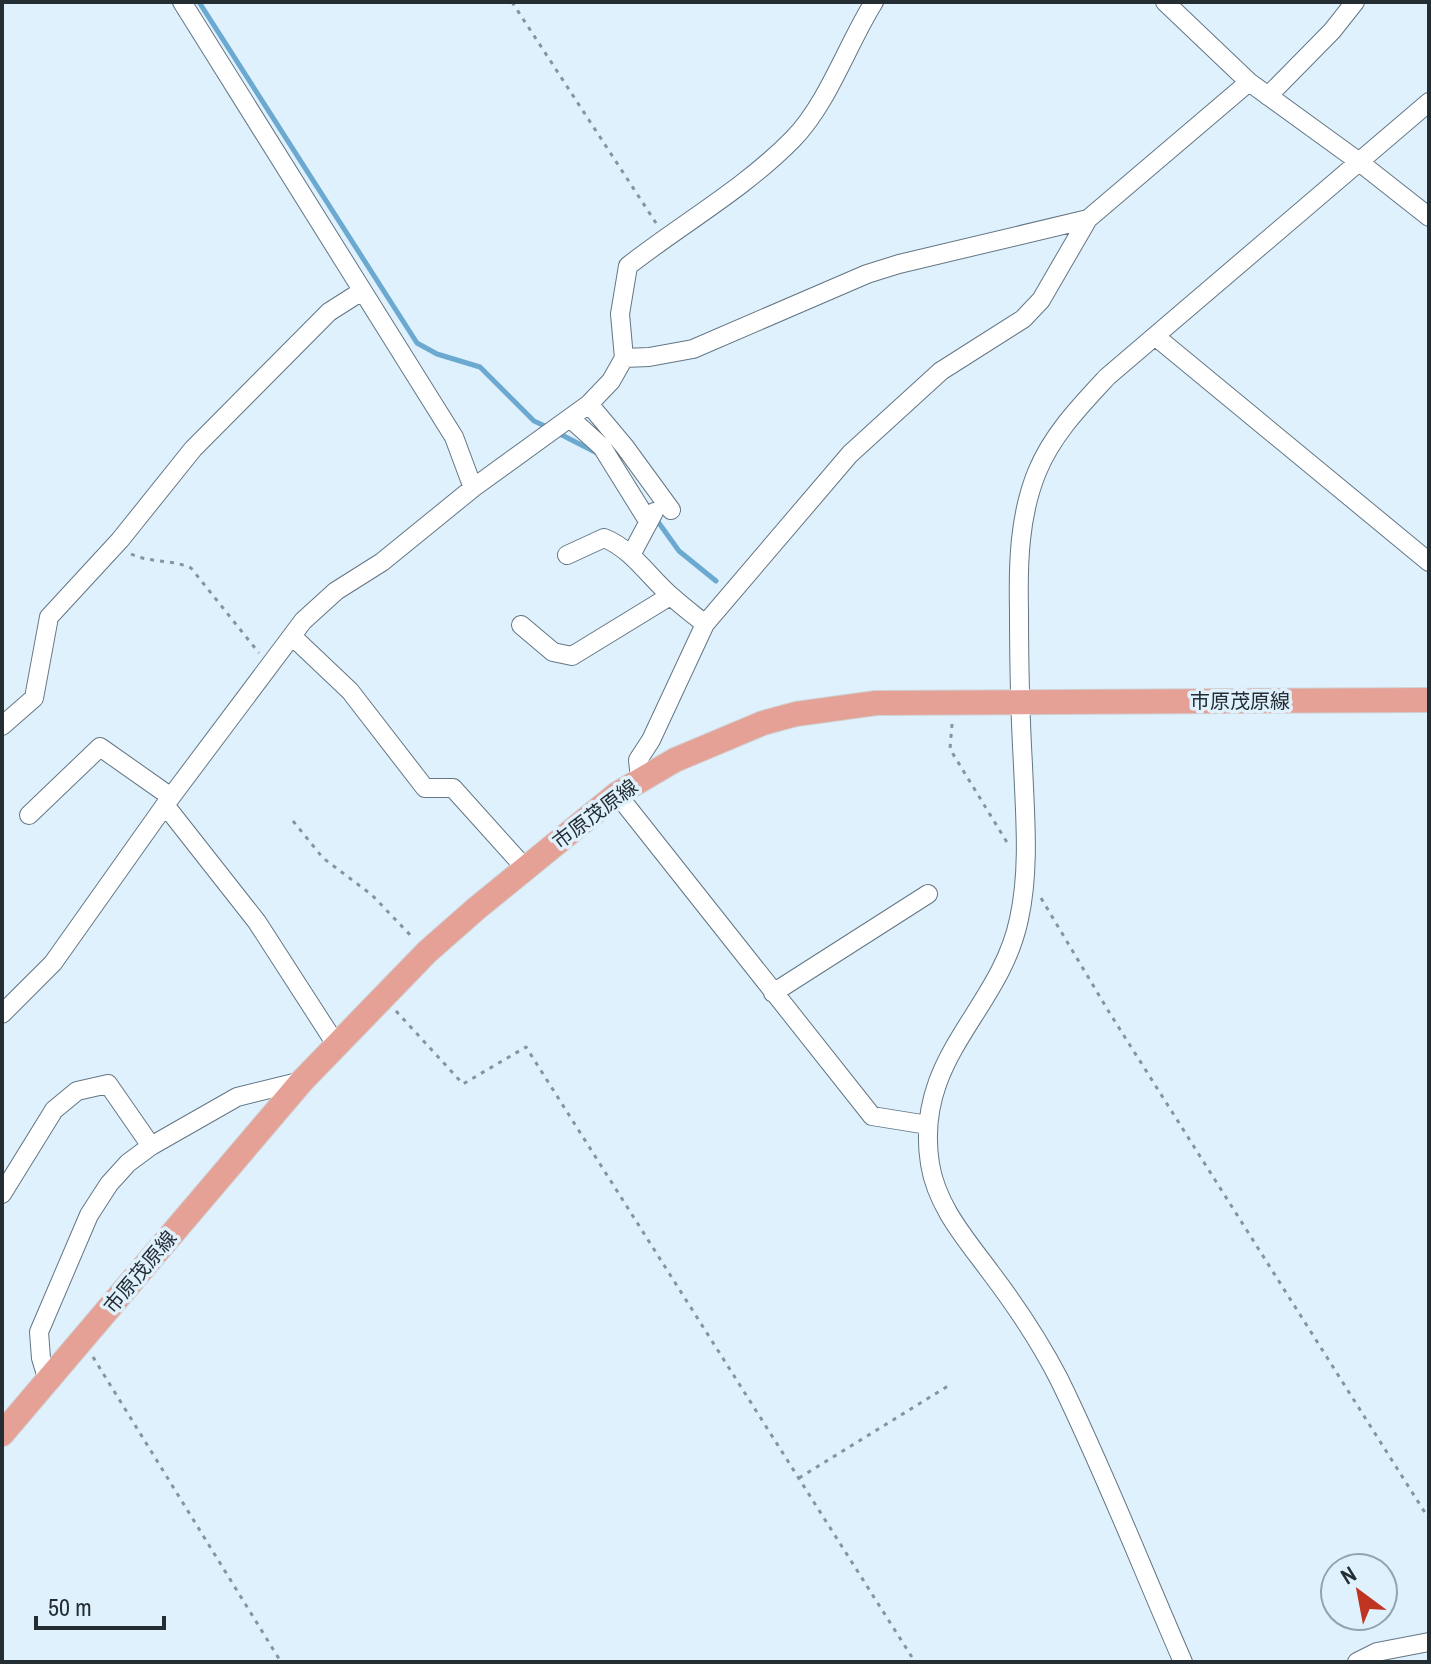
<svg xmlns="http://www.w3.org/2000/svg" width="1431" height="1664" font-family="'Archivo Narrow','Noto Sans JP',sans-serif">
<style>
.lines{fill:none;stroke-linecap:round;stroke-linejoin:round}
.stream{stroke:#6ca9d0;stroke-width:5}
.minor-casing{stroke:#637684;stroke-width:20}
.major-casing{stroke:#cfd1d2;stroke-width:26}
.path{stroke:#86949c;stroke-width:3;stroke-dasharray:4 6;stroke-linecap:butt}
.minor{stroke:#fff;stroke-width:18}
.major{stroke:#e6a197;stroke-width:24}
.labels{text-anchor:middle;stroke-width:7;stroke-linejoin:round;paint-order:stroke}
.street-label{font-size:20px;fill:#242d32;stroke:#dff1fd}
</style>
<rect width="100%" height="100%" fill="#dff1fd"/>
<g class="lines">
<path class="stream" d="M 199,2 L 417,343 L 437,354 L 480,367 L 534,421 L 547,427
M 556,432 L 597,453
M 656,519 L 679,551 L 716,581"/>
<defs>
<path id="minor" d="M 182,2 L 454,437 L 473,488
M 1165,2 L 1249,82 L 1358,161 L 1429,217
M 1268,96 L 1332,31 L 1355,2
M 1155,336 L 1429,562
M 624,358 L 649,357 L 693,349 L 867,274 L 899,264 L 1088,219
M 589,404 L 625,447 L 671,510
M 570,418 L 602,447 L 648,521
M 567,555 L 604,538 C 632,549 649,577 671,596 C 682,606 694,615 705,624
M 631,555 L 654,512
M 521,625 L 553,652 L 572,656 L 670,596
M 292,636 L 350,691 L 425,788 L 453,788 L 525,868
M 2,726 L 34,698 L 49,617 L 120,540 L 193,449 L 329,312 L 362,291
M 640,779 L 638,760 L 651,740 L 705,624 L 850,454 L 941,371 L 1023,319 L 1041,300 L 1088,219 L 1249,82
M 617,794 L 872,1116 L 928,1125
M 165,805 L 257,922 L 337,1046
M 29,815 L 100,747 L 171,797
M 773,993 L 928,894
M 2,1014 L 53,963 L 165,805 L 303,621 L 336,591 L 382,562 L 473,488 L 589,404 L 611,381 L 624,358 L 620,314 L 628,266 C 683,223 744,189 793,139 C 828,103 847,45 874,2
M 2,1194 L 54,1110 L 77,1091 L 108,1084 L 151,1146
M 48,1381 L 41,1358 L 39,1332 L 89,1215 L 109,1184 L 128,1163 L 151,1146 L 237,1097 L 302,1081
M 1183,1662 C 1142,1568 1104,1471 1059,1379 C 1040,1342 1016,1306 991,1273 C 966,1239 937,1207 930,1164 C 913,1057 1000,1011 1019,919 C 1030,869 1025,816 1023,765 C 1020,713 1019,662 1019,611 C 1018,564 1019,516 1037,472 C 1052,435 1080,406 1107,377 L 1429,102
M 1357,1662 L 1377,1652 L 1429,1642"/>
<path id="major" d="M 2,1434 L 302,1081 L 427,952 L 477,908 L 617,794 L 675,760 L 763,723 L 796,714 L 876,703 L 1429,700"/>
</defs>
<use href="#minor" class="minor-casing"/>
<use href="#major" class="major-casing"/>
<path class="path" d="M 512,2 L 656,223
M 131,554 C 150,563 171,559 191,568 L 259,653
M 952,724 L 950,749 L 1008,844
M 293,821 L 323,858 L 372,895 L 413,938
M 1041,898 L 1109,1012 L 1429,1519
M 396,1011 L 463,1084 L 526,1047 L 915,1662
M 93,1357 L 281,1662
M 799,1478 L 948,1386"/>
<use href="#minor" class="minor"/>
<use href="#major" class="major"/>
</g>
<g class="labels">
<g class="street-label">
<text x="1240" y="708">市原茂原線</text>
<text transform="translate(595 814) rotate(-37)" y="7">市原茂原線</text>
<text transform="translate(140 1272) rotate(-50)" y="7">市原茂原線</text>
</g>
</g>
<rect width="1431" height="1664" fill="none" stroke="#242d32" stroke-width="8"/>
<g transform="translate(1359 1592) rotate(328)"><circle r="38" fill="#dff1fd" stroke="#94a3ac" stroke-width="2"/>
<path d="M0-6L14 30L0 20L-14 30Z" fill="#c03422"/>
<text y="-12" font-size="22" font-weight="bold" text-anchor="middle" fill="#242d32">N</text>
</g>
<path d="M36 1616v12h128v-12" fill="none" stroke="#242d32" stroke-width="4"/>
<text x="48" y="1616" font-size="24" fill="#242d32" stroke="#dff1fd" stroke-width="6" paint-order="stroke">50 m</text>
</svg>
